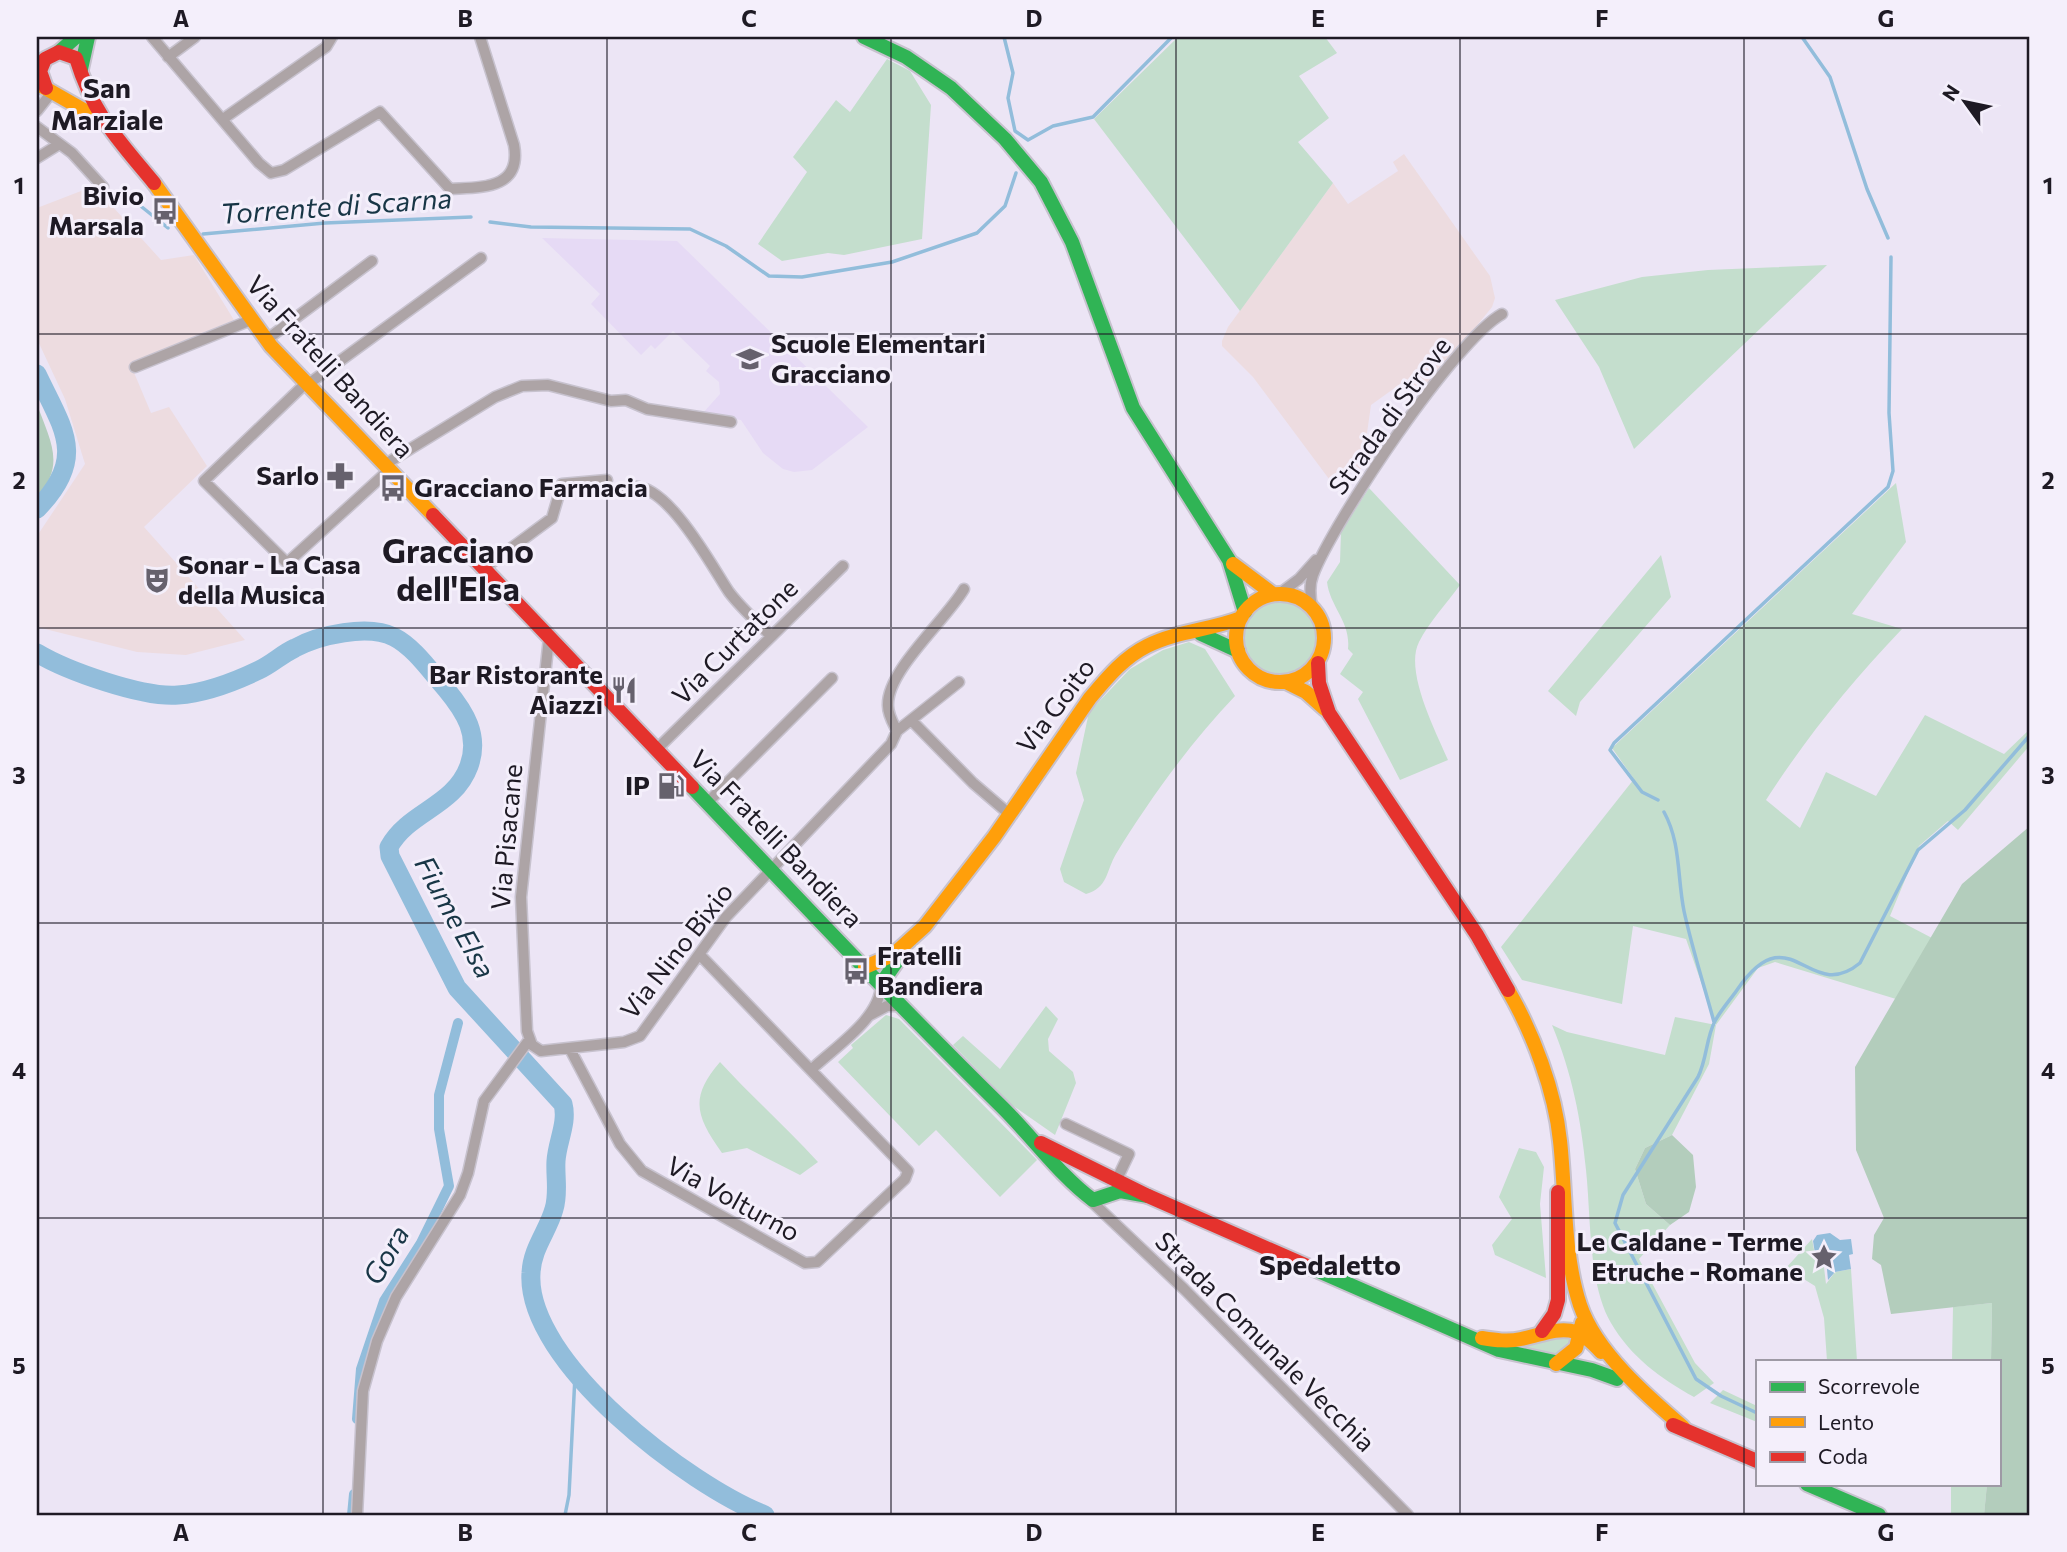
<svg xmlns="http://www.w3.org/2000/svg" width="2067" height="1552" font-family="Commissioner,sans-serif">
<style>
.industrial{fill:#eddce0}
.built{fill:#e6daf5}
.green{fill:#c4decd}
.forest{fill:#b3cdbc}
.water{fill:#92bddb}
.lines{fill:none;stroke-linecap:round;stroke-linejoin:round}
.stream{stroke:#92bddb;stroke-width:3.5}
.canal{stroke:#92bddb;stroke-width:10}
.river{stroke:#92bddb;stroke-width:19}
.street-casing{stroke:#c7c2ce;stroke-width:13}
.fast-casing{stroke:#c7c2ce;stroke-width:18}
.slow-casing{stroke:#c7c2ce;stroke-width:18}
.jam-casing{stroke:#c7c2ce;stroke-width:18}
.street{stroke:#ada4a6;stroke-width:10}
.fast{stroke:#30b455;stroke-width:14}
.slow{stroke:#ff9f0a;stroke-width:14}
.jam{stroke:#e5322d;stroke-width:14}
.grid{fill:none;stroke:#1e1a24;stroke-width:2;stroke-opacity:0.55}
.labels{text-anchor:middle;stroke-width:6;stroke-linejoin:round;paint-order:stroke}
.poi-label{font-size:26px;font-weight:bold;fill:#1e1a24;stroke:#f4effb;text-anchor:end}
.street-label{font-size:26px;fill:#1e1a24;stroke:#f4effb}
.neighbourhood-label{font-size:28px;font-weight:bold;fill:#1e1a24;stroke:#f4effb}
.water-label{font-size:28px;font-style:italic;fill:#183646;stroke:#f4effb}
.district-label{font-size:33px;font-weight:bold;fill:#1e1a24;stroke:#f4effb}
.neatline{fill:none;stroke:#1e1a24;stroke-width:2.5}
.grid-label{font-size:23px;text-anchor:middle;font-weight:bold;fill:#1e1a24}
</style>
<rect width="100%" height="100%" fill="#ece5f5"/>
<path class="industrial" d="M 1404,154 L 1490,276 L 1495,298 L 1492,307 L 1424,391 L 1403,382 L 1371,405 L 1362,468 L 1329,479 L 1253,377 L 1222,346 L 1222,341 L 1228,327 L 1333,183 L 1348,204 L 1398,171 L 1393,162 Z
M 94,186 L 161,260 L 194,255 L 234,320 L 130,363 L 151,413 L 169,407 L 207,466 L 144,527 L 245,640 L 186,655 L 137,652 L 37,627 L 37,536 L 85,464 L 65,399 L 37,339 L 37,208 Z"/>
<path class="built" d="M 542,238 L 677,241 L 868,427 L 812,470 L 794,472 L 783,469 L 763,453 L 741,420 L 702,414 L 720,394 L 719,382 L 706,371 L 710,366 L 680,337 L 673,331 L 655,349 L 651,345 L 641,355 L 591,304 L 600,294 Z"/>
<path class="green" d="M 1178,37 L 1325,37 L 1337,53 L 1299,76 L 1329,118 L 1298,142 L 1333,183 L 1240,311 L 1094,119 Z
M 887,59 L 910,71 L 931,105 L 922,239 L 844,255 L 828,253 L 782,261 L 758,244 L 807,172 L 793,157 L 836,100 L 850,112 Z
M 1827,265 L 1634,449 L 1599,367 L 1555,300 L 1642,277 L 1708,270 Z
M 1896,483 L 1906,542 L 1852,614 L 1902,629 C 1849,685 1808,735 1766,800 L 1800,828 L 1826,772 L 1876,796 L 1925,715 L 2004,754 L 2030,729 L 2030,745 L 1958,830 L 1948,821 L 1919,846 L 1890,916 L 1932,938 L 1896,999 L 1775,962 L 1758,968 L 1716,1025 L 1709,1064 L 1672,1135 L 1645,1148 L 1635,1169 L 1646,1204 L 1670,1225 L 1639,1259 L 1695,1363 L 1714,1383 L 1694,1397 C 1660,1378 1631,1357 1611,1323 C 1588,1284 1591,1216 1586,1170 C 1581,1119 1572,1073 1552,1025 L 1567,1032 L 1665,1055 L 1675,1017 L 1716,1025 L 1686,939 L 1633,926 L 1622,1004 L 1522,980 L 1501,947 L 1634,779 L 1612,748 Z
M 1369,488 L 1460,585 C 1447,603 1429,622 1419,642 C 1404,671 1436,732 1448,760 L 1400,780 L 1358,699 L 1363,692 L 1340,674 L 1353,654 L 1348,649 C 1351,622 1330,607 1327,582 L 1340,562 L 1341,532 Z
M 1661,555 L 1671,597 L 1580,702 L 1576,716 L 1548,691 Z
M1244 638a37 37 0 1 1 74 0a37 37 0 1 1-74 0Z
M 1189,642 L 1205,649 L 1235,696 C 1191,742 1149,800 1116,854 C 1106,871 1108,888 1086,894 L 1064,882 L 1060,869 L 1084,800 L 1076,773 L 1089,712 L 1130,669 L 1163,650 Z
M 1046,1006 L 1058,1019 L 1048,1039 L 1049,1051 L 1073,1072 L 1076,1083 L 1055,1135 L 1012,1105 L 953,1045 L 963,1036 L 1000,1069 Z
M 886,1015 L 899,1019 L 1037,1160 L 1000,1197 L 936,1130 L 919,1146 L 838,1062 L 853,1048 L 851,1045 Z
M 720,1062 C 752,1097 786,1127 818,1162 L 800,1175 L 747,1148 L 722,1153 C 696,1116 689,1098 720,1062 Z
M 1519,1148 L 1536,1152 L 1544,1167 L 1540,1204 L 1546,1278 L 1495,1255 L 1492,1245 L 1512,1219 L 1499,1197 Z
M 1812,1239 L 1816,1260 L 1823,1259 L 1826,1284 L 1835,1272 L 1851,1269 L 1857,1361 L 1827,1361 L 1824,1318 L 1815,1286 L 1786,1268 Z
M 1992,1303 L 1991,1361 L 1952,1361 L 1953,1307 Z
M 1572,1335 L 1574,1339 L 1563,1358 L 1512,1346 L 1543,1336 Z
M 1723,1390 L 1757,1406 L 1757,1422 L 1710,1403 Z
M 1951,1484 L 1987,1484 L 1984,1515 L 1951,1515 Z"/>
<path class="forest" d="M 37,404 C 49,439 67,465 37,496 Z
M 2030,826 L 2030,1515 L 1984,1515 L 1987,1484 L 1999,1484 L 1999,1361 L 1991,1361 L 1992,1303 L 1891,1314 L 1881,1265 L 1872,1259 L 1874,1235 L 1884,1218 L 1856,1150 L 1855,1067 L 1962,884 Z
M 1672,1135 L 1693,1155 L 1696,1187 L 1689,1212 L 1670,1225 L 1646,1204 L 1635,1169 L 1645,1148 Z"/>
<path class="water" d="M 1830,1233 L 1840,1240 L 1851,1239 L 1853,1254 L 1849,1255 L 1851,1269 L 1835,1272 L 1828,1280 L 1826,1259 L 1816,1260 L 1813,1241 L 1817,1235 Z"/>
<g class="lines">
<path class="stream" d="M 1004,37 L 1013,73 L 1008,98 L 1015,131 L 1028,140 L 1053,126 L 1093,117 L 1172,37
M 1802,37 L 1830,77 L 1867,189 L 1888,238
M 122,191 L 168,228
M 490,222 L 531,227 L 690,229 L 726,246 L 769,276 L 802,277 L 892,262 L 977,233 L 1005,206 L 1016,173
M 203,234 L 325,223 L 471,217
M 1658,800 L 1642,792 L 1610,750 L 1614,743 L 1888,487 L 1893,471 L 1889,413 L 1891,257
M 1664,812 C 1681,843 1677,876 1684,911 C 1692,948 1704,985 1714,1022
M 1757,1413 L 1721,1396 L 1696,1379 L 1615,1223 L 1623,1195 L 1698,1077 C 1707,1059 1706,1038 1715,1021 C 1721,1010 1730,1000 1737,990 C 1791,911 1808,1006 1860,963 L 1918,850 L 1965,810 L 2030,735
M 565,1515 L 569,1495 L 575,1376"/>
<path class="canal" d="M 357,1419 L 361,1369 L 384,1301 L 421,1243 L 449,1186 L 439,1129 L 439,1095 L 458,1023
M 352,1515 L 354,1494"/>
<path class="river" d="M 37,374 C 63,429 88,457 37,509
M 37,653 C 67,671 143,698 178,695 C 206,693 234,682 259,670 C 272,664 282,654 295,648 C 319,635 368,624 394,637 C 414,647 431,672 446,689 C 465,712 480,735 469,766 C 454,807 409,811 389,847 L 390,856 L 457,988 L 563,1104 C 568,1123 557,1142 556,1161 C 555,1177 559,1193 554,1209 C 548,1231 532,1248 531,1273 C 525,1362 690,1486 765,1515"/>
<defs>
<path id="street" d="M 152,37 L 259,163 L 271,173 L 284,170 L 380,112 L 450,189 C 480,187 522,190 514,145 L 480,37
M 168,57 L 195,37
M 37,111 L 52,92
M 223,119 L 326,47 L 332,37
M 37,127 L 72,153 L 103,187
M 37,158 L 58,145
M 266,340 L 372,261
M 135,367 L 251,320
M 306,383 L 204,481 L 287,563 L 389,470
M 307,385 L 481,258
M 384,465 L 495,397 L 522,386 L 548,385 L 611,401 L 626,400 L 647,409 L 731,422
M 620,492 C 658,462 713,569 729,592 C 741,608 756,621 770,635
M 483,569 L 552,518 L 562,484 L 607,480
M 1279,594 L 1299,579 L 1316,560
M 1312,607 C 1310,596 1309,585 1313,575 C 1333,522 1455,340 1502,314
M 549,638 L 521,897 L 527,1031 L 532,1045 L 541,1051 L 624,1042 L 640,1036 L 726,917 L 891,744 L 897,731 L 959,682
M 913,722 L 973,783 L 1008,813
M 897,731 C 893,723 888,715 888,706 C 886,671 947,619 964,589
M 656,750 L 843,566
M 707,803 L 832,678
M 870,1015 L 887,1006 L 902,1006
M 570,1049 L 620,1144 L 642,1171 L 805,1263 L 817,1262 L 905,1179 L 908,1171 L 700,955
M 812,1069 C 835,1047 881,1018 881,984
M 1066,1124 L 1129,1154 L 1117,1179
M 1090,1200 L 1184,1289 L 1408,1515
M 357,1515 L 363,1391 L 377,1341 L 396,1297 L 460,1195 L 468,1173 L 484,1101 L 529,1040"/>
<path id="fast" d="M 864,37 L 906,57 L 951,88 L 1005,139 L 1041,182 L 1072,242 L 1133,408 L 1229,560 L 1245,612
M 59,52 L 76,37
M 81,69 L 88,37
M 1201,634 L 1238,651
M 692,787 C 794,894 895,1002 1000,1105 C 1031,1135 1060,1176 1093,1200 L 1120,1191 L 1148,1196
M 881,984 L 902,954
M 1314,1269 L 1499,1350 L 1592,1370 L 1617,1379
M 1807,1484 L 1879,1515"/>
<path id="slow" d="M 38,84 L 96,117
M 154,183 L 271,346 L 433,515
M 1233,564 L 1273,594
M1236 638a44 44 0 1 1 88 0a44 44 0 1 1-88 0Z
M 1288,683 L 1306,692 L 1325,709
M 865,967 L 893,955 L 925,926 L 994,837 L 1090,698 C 1107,678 1123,658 1147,646 C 1176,631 1211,630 1241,618
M 1508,990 C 1533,1033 1555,1091 1560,1141 C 1566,1194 1563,1254 1580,1305 C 1596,1352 1647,1396 1683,1427
M 1482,1338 C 1495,1340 1508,1342 1521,1339 C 1558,1331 1572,1319 1601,1352
M 1556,1364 L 1576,1348 L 1582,1323"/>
<path id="jam" d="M 46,88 L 40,71 L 45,59 L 59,52 L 76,58 C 94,116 116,137 154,183
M 433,515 L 692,787
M 1318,663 L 1319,683 L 1329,713 L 1477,935 L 1508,990
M 1041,1143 L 1148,1196 L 1314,1269
M 1542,1331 L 1554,1314 L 1558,1300 L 1558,1192
M 1673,1425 L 1757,1461"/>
</defs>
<use href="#street" class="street-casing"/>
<use href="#fast" class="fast-casing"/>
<use href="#slow" class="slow-casing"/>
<use href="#jam" class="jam-casing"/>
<use href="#street" class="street"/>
<use href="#fast" class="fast"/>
<use href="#slow" class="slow"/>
<use href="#jam" class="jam"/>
</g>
<path class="grid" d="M 323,37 L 323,1515M 607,37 L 607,1515M 891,37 L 891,1515M 1176,37 L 1176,1515M 1460,37 L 1460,1515M 1744,37 L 1744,1515M 37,334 L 2030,334M 37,628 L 2030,628M 37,923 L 2030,923M 37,1218 L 2030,1218"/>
<defs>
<symbol id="bus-bare" viewBox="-9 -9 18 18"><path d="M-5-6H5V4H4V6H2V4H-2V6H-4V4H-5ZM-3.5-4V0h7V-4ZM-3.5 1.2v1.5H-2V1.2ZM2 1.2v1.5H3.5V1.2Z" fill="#66616d" stroke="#f4effb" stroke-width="2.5" paint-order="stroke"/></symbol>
<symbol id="school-bare" viewBox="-9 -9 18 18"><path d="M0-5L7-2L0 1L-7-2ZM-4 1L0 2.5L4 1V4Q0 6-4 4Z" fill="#66616d" stroke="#f4effb" stroke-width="2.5" paint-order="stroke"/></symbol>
<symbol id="pharmacy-bare" viewBox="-9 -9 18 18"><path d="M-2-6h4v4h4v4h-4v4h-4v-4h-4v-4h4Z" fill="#66616d" stroke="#f4effb" stroke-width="2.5" paint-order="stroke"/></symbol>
<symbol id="theatre-bare" viewBox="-9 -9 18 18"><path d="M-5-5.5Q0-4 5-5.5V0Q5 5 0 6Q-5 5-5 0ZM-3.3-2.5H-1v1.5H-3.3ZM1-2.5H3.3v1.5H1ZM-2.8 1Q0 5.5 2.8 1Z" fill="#66616d" stroke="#f4effb" stroke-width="2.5" paint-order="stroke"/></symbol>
<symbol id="restaurant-bare" viewBox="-9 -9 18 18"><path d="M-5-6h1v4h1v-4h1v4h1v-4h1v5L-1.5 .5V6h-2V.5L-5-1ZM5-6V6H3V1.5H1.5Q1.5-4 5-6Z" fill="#66616d" stroke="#f4effb" stroke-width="2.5" paint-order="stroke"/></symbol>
<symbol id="fuel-bare" viewBox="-9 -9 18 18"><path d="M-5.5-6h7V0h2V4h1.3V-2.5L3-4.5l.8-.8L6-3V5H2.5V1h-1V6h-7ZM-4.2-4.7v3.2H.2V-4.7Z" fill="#66616d" stroke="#f4effb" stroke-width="2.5" paint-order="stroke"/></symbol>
<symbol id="sight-bare" viewBox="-9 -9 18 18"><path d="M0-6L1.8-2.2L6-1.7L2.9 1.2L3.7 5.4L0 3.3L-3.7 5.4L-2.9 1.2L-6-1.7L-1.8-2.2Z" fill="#66616d" stroke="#f4effb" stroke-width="2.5" paint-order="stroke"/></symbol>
</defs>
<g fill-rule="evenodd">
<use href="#bus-bare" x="146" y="192" width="38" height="38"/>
<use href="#school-bare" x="731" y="340" width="38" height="38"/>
<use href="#pharmacy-bare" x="321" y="457" width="38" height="38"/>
<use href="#bus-bare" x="374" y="469" width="38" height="38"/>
<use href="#theatre-bare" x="138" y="561" width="38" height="38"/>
<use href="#restaurant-bare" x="605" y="671" width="38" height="38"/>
<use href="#fuel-bare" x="652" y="767" width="38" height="38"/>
<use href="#bus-bare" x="837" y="952" width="38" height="38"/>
<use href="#sight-bare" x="1805" y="1238" width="38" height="38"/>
</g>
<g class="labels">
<g class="poi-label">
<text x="144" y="205">Bivio<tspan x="144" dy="30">Marsala</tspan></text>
<text x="771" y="353" text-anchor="start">Scuole Elementari<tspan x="771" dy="30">Gracciano</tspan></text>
<text x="319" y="485">Sarlo</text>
<text x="414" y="497" text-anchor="start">Gracciano Farmacia</text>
<text x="178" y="574" text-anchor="start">Sonar - La Casa<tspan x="178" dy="30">della Musica</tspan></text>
<text x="603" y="684">Bar Ristorante<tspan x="603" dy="30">Aiazzi</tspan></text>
<text x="650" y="795">IP</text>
<text x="877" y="965" text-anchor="start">Fratelli<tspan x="877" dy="30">Bandiera</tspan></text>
<text x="1803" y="1251">Le Caldane - Terme<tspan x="1803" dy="30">Etruche - Romane</tspan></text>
</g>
<g class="street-label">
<text transform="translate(330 367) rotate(48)" y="9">Via Fratelli Bandiera</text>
<text transform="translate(1390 416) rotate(-54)" y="9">Strada di Strove</text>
<text transform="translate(735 642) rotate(-45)" y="9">Via Curtatone</text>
<text transform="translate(1056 706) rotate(-53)" y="9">Via Goito</text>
<text transform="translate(507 837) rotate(-85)" y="9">Via Pisacane</text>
<text transform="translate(776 839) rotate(46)" y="9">Via Fratelli Bandiera</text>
<text transform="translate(677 951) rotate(-52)" y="9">Via Nino Bixio</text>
<text transform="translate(733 1199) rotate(29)" y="9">Via Volturno</text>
<text transform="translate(1265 1342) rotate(45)" y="9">Strada Comunale Vecchia</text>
</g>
<g class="neighbourhood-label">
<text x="107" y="98">San<tspan x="107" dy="32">Marziale</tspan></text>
<text x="1330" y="1275">Spedaletto</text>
</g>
<g class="water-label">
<text transform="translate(336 206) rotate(-4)" y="10">Torrente di Scarna</text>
<text transform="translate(455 917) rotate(61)" y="10">Fiume Elsa</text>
<text transform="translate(386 1255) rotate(-60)" y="10">Gora</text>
</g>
<g class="district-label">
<text x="458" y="563">Gracciano<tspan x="458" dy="38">dell'Elsa</tspan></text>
</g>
</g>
<rect width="2067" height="1552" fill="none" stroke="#f4effb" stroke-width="77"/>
<rect x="1756" y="1360" width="245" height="126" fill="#f4effb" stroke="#9e9aa5" stroke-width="2"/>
<rect x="1770" y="1382" width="35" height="10" fill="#30b455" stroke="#9e9aa5" stroke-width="2"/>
<text x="1818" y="1394" font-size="21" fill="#1e1a24">Scorrevole</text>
<rect x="1770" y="1417" width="35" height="10" fill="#ff9f0a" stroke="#9e9aa5" stroke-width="2"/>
<text x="1818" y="1430" font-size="21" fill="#1e1a24">Lento</text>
<rect x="1770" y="1452" width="35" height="10" fill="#e5322d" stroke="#9e9aa5" stroke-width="2"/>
<text x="1818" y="1464" font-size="21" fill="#1e1a24">Coda</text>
<g transform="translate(1965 102) rotate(303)" stroke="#f4effb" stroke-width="5" paint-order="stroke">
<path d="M0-5L12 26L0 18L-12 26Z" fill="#1e1a24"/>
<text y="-10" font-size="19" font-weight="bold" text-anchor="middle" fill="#1e1a24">N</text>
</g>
<rect x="38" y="38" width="1990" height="1476" class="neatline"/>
<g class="grid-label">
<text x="181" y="27">A</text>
<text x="465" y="27">B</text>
<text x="749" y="27">C</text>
<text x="1034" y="27">D</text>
<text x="1318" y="27">E</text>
<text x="1602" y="27">F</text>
<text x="1886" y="27">G</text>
<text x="19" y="194">1</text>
<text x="2048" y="194">1</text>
<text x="19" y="489">2</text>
<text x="2048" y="489">2</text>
<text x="19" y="784">3</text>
<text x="2048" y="784">3</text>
<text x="19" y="1079">4</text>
<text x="2048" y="1079">4</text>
<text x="19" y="1374">5</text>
<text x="2048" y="1374">5</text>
<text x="181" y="1541">A</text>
<text x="465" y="1541">B</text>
<text x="749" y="1541">C</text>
<text x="1034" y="1541">D</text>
<text x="1318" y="1541">E</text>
<text x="1602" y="1541">F</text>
<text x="1886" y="1541">G</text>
</g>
</svg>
